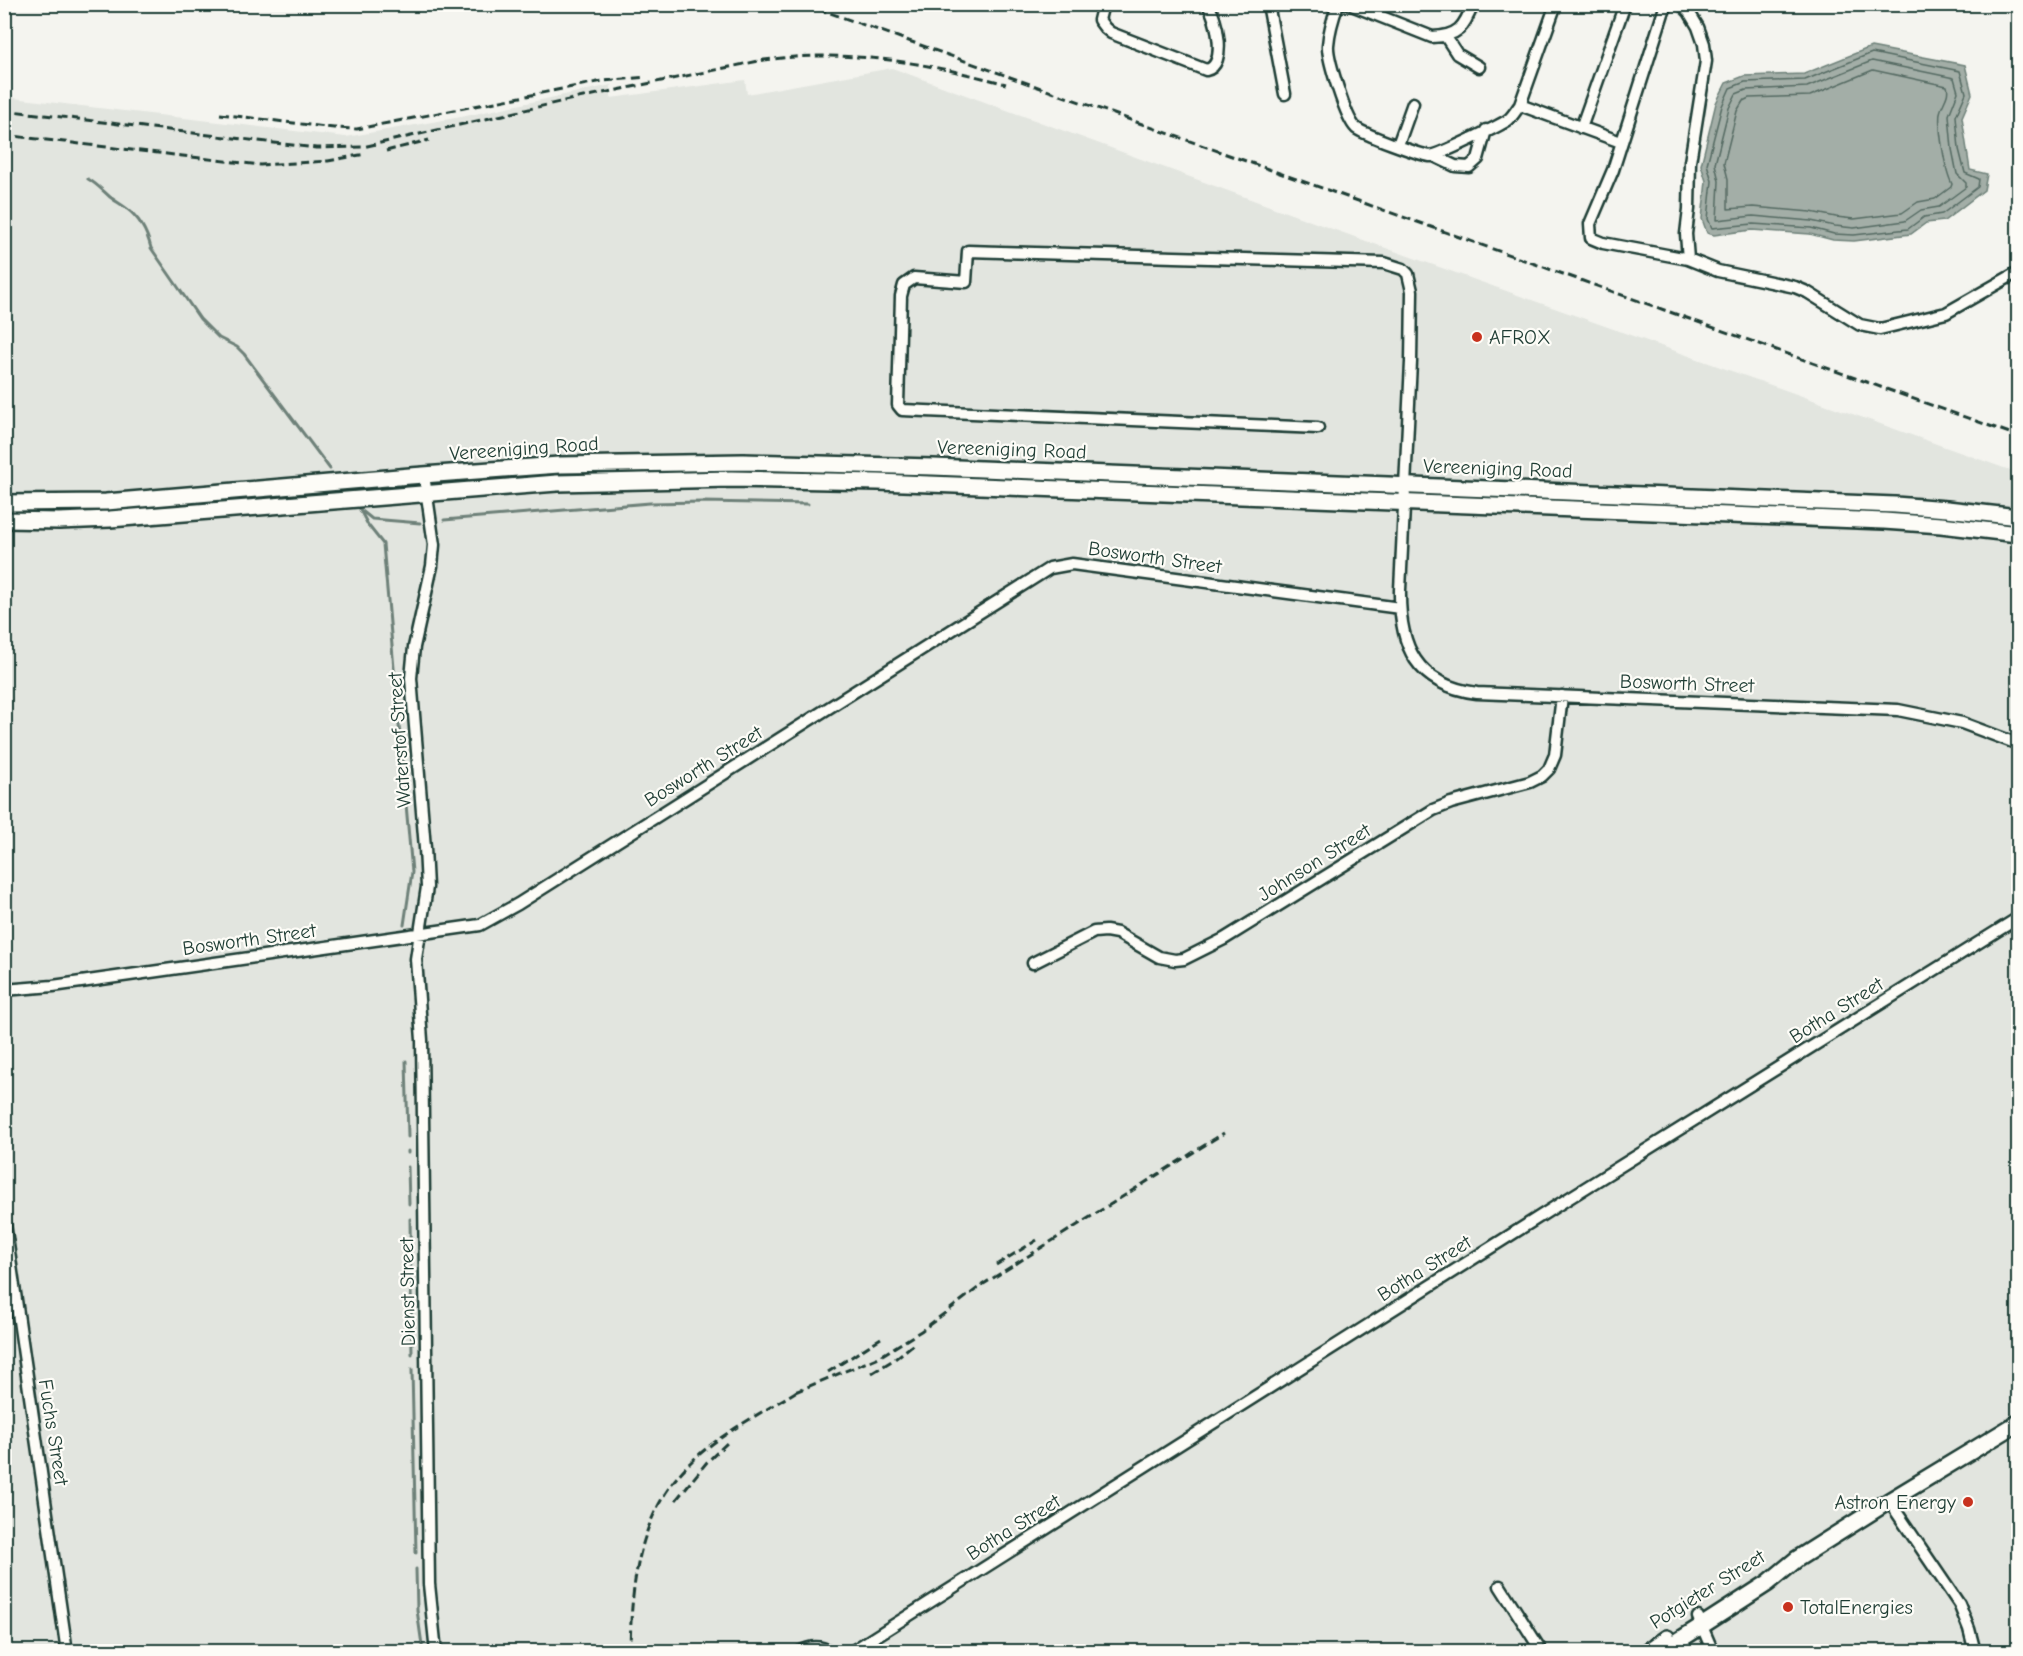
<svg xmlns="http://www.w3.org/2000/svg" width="2023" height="1656" font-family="'Comic Neue',sans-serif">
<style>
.built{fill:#e2e5df}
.water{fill:#a3aea7;stroke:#6e8179;stroke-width:1.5}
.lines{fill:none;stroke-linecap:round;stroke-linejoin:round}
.shore{stroke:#546a62;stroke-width:1.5}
.stream{stroke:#6e8179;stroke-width:3}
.minor-casing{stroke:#1f3d34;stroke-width:15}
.secondary-casing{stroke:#1f3d34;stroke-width:20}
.minor{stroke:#fdfcf7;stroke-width:10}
.secondary{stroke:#fdfcf7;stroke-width:15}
.rail{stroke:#1f3d34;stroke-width:3;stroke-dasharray:9 4.5;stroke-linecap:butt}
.poi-dot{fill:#c8321e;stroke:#fdfcf7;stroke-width:2}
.labels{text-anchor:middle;stroke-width:4.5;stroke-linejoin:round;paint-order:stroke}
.poi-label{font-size:20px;fill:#1f3d34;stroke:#fdfcf7;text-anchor:start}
.street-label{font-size:20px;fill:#1f3d34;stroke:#fdfcf7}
</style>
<rect width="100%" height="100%" fill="#f4f4ef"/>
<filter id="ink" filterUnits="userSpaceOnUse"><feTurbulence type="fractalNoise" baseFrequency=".0167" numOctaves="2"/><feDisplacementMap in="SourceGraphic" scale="12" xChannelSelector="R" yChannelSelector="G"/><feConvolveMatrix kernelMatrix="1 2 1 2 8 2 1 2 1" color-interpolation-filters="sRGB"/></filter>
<g filter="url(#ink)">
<path class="built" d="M 892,68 L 1324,226 L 2018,473 L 2018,1651 L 5,1652 L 5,97 L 346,137 L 461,117 L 611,85 L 611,98 L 745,80 L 747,94 Z"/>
<path class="water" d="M 1871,47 L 1965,65 L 1972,94 L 1962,117 L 1970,170 L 1987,174 L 1984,190 L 1944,221 L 1926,223 L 1911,234 L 1854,241 L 1833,240 L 1810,234 L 1752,230 L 1714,235 L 1707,233 L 1702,219 L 1706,181 L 1701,165 L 1716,103 L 1726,83 L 1744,76 L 1804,74 Z"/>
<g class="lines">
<path class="shore" d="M 1872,53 L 1960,71 L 1966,93 L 1956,116 L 1959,149 L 1965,173 L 1979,179 L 1978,187 L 1942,214 L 1924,217 L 1908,229 L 1854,235 L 1834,234 L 1811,228 L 1753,224 L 1712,228 L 1708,219 L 1712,181 L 1707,164 L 1722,106 L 1730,88 L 1745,82 L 1805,80 Z
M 1872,61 L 1954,78 L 1958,92 L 1949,115 L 1952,149 L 1957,174 L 1966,183 L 1966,187 L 1939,207 L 1921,210 L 1905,221 L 1854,228 L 1835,226 L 1811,221 L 1753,216 L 1717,220 L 1719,181 L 1715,164 L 1729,108 L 1736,94 L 1746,90 L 1807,87 Z
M 1873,70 L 1947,86 C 1950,96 1942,103 1940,113 C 1938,128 1945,171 1952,184 L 1951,187 L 1935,199 L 1918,202 L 1902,213 L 1854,219 L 1836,217 L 1811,212 L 1753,207 L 1728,209 L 1728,179 L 1724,163 L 1737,111 L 1743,101 L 1749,98 L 1810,96 Z"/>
<path class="stream" d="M 88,179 C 97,184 102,190 110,197 C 115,201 121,204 126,208 C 140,218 147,232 151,248 L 200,319 L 219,338 L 237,347 L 244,354 L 330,469
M 360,510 L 368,525 L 383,544 L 412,872 L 404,925
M 362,511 L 372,519 L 420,523
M 444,520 L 650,503 L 703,502 L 808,504
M 406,1061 L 408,1137
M 408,1151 L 408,1153
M 408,1167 L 409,1204
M 410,1219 L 412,1354
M 412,1369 L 416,1553
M 416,1569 L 417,1610 L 423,1652"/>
<defs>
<path id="minor" d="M 1103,4 L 1099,20 L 1105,28 L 1111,33 L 1206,70 C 1228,66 1217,16 1207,4
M 1268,4 L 1285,94
M 1338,4 C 1333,18 1329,30 1328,45 C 1327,58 1346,119 1356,128 C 1365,135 1418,154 1430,156 C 1440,155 1499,126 1508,120 C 1513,116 1516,110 1520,105 L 1556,4
M 1349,4 L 1432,37 C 1458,36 1464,28 1473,4
M 1666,4 L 1613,170 L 1590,224 L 1591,238 L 1603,243 L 1688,259
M 1681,4 L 1689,12 L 1698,27 L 1704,44 L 1706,61 L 1690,162 L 1689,209 L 1686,234 L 1688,259 L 1718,271 L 1795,287 L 1807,292 L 1860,325 L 1880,329 L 1946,313 L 2018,272
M 1446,37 L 1457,54 L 1479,67
M 1520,105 L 1621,142
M 1581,128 L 1625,4
M 1398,145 L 1413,103
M 1434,156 L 1455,166 L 1469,167 L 1478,159 L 1486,130
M 1318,428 L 902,410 L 898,405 L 901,296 L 904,285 L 914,278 L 966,282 L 968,251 L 1384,263 L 1403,269 L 1408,274 L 1412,291 L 1411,362 L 1400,590 C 1399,646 1416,685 1477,693 L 1898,710 L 1962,723 L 2018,744
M 424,475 L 434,545 L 432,566 L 414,647 L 411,678 L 425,848 L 427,887 L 416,959 L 422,1040 L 429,1584 L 436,1652
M 1033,963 L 1094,932 L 1106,931 L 1117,933 L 1159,957 L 1175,960 L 1184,959 L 1224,939 L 1433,810 L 1451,803 L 1530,782 L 1542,776 L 1549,769 L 1555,755 L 1562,696
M 4,990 L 53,986 L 480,925 L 518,904 L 1050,568 L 1072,564 L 1400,608
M 4,1217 L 67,1652
M 1889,1501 L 1959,1604 L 1969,1629 L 1975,1652
M 1500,1586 L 1542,1652
M 1698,1617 L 1713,1652
M 799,1652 C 810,1646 820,1645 831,1652
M 851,1652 L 1558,1205 L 2018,918"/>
<path id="secondary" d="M 4,503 L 106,502 L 410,476 L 559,465 L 743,462 L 933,467 L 1895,505 L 1947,509 L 2018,517
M 4,520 L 59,521 L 110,519 L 557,483 L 731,479 L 878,482 L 1884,521 L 1941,525 L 2018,534
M 1647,1652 L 1667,1638
M 1661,1652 L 1768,1583 L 1797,1559 L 1889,1501 L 2018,1423"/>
</defs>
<use href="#minor" class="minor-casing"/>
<use href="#secondary" class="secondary-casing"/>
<use href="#minor" class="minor"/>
<use href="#secondary" class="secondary"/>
<path class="rail" d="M 805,4 L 2018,436
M 864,4 L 877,9
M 4,110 L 316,148 L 363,147 L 564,101 L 764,60 C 850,49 923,62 1006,84
M 220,114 L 334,128 L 357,129 L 603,81 L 646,77
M 4,135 L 260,165 L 328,161 L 365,154
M 386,151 L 429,140
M 996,1265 L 1037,1240
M 828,1372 L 881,1338
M 872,1373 L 895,1359 L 916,1342
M 795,1392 L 879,1357 L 921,1331 L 982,1285 L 1224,1133
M 676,1500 L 707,1462 L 728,1442
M 630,1652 C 631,1582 639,1511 692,1461 C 721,1433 767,1410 802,1388"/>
</g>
</g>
<g class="poi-dot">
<circle cx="1477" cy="337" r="6"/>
<circle cx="1968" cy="1502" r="6"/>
<circle cx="1788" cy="1607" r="6"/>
</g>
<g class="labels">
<g class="poi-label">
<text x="1489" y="344">AFROX</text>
<text x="1956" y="1509" text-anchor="end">Astron Energy</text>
<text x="1800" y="1614">TotalEnergies</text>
</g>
<g class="street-label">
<text transform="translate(524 448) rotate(-4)" y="7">Vereeniging Road</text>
<text transform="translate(1012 449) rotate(2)" y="7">Vereeniging Road</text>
<text transform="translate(1498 468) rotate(2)" y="7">Vereeniging Road</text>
<text transform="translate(1155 557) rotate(8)" y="7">Bosworth Street</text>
<text transform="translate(1687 683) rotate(2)" y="7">Bosworth Street</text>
<text transform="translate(399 740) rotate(-94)" y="7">Waterstof Street</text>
<text transform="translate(703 766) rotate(-32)" y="7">Bosworth Street</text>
<text transform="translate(1314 862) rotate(-32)" y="7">Johnson Street</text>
<text transform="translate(249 939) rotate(-8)" y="7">Bosworth Street</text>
<text transform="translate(1836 1010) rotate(-32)" y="7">Botha Street</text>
<text transform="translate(1424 1268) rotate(-32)" y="7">Botha Street</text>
<text transform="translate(407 1292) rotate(-91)" y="7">Dienst Street</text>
<text transform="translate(54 1432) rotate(81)" y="7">Fuchs Street</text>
<text transform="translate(1013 1527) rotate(-32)" y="7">Botha Street</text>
<text transform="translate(1707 1589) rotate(-32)" y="7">Potgieter Street</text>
</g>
</g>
<rect width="2023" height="1656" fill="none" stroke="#fdfcf7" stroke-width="24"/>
<rect x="12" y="12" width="1999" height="1632" fill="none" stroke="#1f3d34" stroke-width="2" filter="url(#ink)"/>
</svg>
